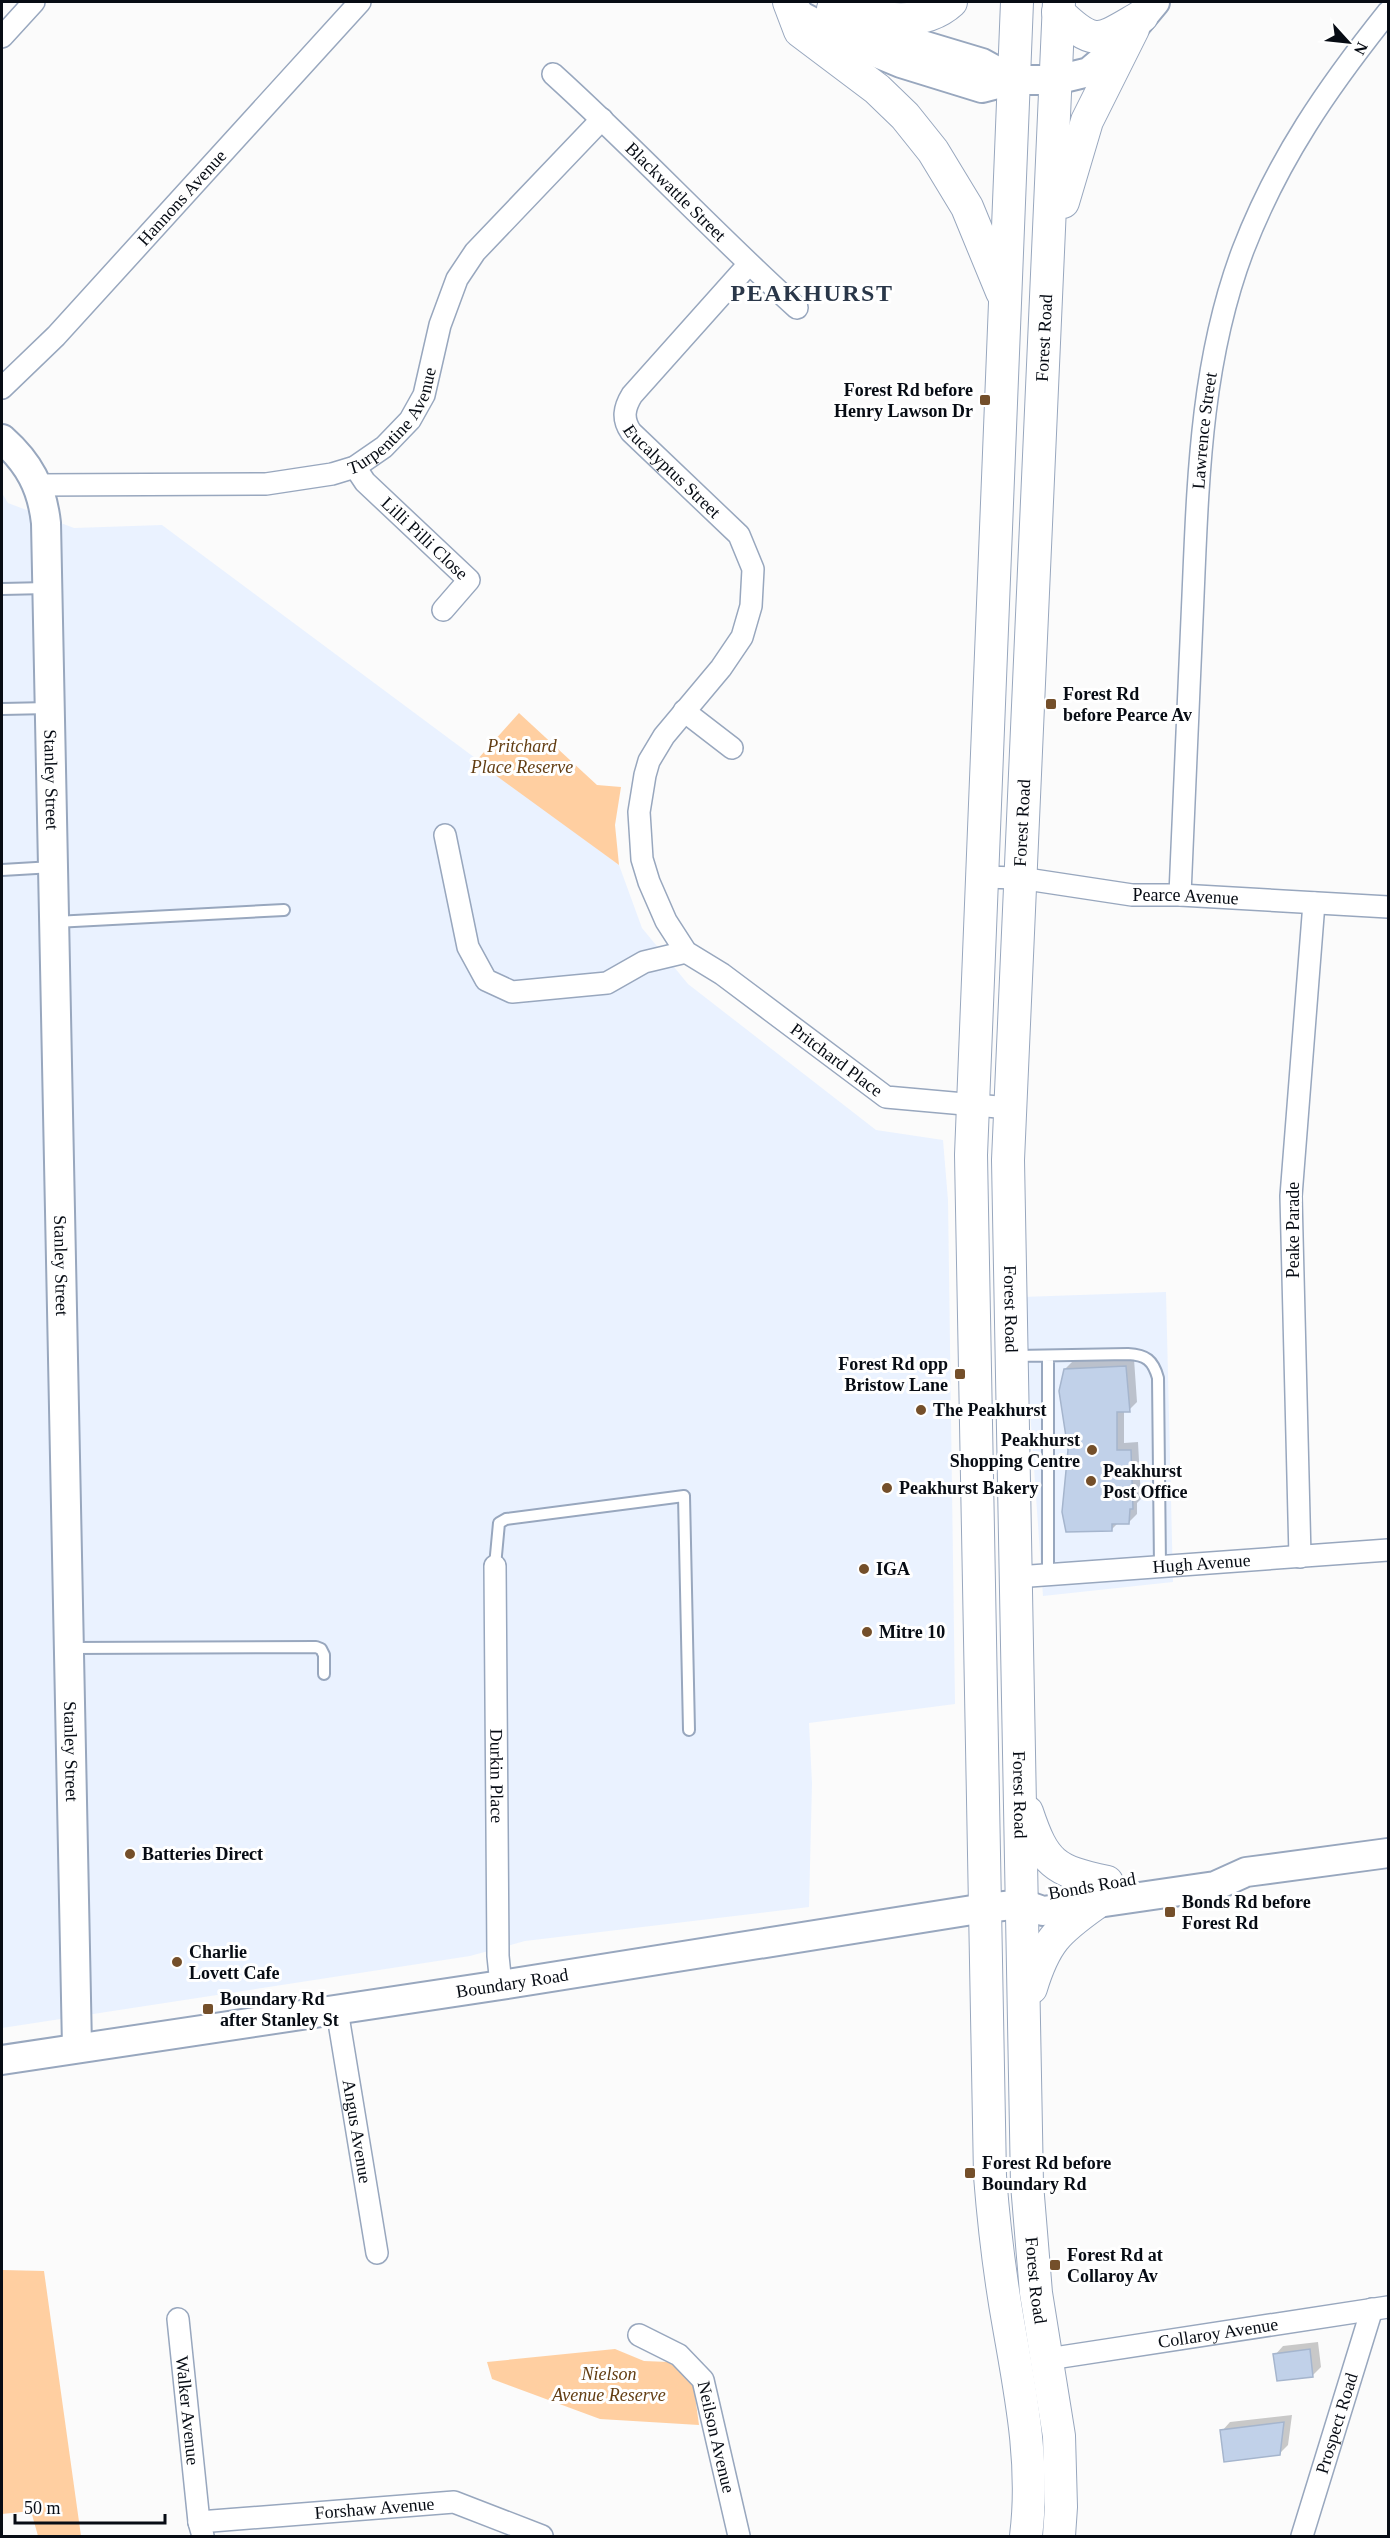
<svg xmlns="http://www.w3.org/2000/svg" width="1390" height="2538" font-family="Georgia,serif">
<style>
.built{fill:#eaf2ff}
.green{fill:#ffcfa1}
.shadow{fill:#0003}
.building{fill:#c1d1e9;stroke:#a5b5cd;stroke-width:1.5}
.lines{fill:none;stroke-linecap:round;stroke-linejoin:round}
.lane-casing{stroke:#98a7be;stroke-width:14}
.street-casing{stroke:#98a7be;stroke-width:24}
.secondary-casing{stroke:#98a7be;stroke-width:32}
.primary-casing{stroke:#98a7be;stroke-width:34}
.lane{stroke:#fff;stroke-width:10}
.street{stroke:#fff;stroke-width:21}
.secondary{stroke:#fff;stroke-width:28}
.primary{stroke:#fff;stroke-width:32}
.poi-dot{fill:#744f2a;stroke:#fff;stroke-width:2}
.labels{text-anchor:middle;stroke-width:6;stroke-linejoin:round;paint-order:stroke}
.street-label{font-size:18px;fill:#070c14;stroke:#fff}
.poi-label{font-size:18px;font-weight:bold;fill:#070c14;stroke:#fff;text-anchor:start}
.park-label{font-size:18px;font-style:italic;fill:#633e13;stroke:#fff}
.district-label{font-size:24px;font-weight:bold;letter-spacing:1.5px;fill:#2a3749;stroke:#fff}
</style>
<rect width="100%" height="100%" fill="#fbfbfb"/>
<path class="built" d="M 2,493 L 8,503 L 74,528 L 162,525 L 619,865 L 642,928 L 688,984 L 876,1130 L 943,1140 L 948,1200 L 955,1704 L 809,1723 L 812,1783 L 809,1907 L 525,1941 L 470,1956 L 2,2028 Z
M 1166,1292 L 1173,1582 L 1043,1596 L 1022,1297 Z"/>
<path class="green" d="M 519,713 L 597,785 L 621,787 L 615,825 L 619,865 L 476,761 Z
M 2,2270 L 44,2271 L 81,2536 L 38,2536 L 31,2511 L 2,2514 Z
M 615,2349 L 644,2361 L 669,2362 L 693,2381 L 699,2425 L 600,2419 L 492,2379 L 487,2362 Z"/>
<path class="shadow" d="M 1134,1359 L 1137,1402 L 1129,1410 L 1124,1410 L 1124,1443 L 1138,1442 L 1141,1499 L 1137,1503 L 1137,1514 L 1128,1523 L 1118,1523 L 1112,1529 L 1069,1450 L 1065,1369 L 1073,1361 Z
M 1318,2342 L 1321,2367 L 1313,2375 L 1275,2355 L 1283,2346 Z
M 1292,2415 L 1288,2445 L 1279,2454 L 1222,2431 L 1230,2422 Z"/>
<path class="building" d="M 1126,1366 L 1130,1412 L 1117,1412 L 1117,1450 L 1131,1450 L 1133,1509 L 1130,1509 L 1129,1524 L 1112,1524 L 1112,1531 L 1066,1532 L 1062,1512 L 1068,1450 L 1059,1391 L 1064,1369 Z
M 1310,2349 L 1313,2377 L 1277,2381 L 1273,2354 Z
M 1284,2422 L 1280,2455 L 1224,2462 L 1220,2430 Z"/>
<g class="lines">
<defs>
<path id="lane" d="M 2,589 L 47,588
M 2,709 L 50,708
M 2,870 L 53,867
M 55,922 L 284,910
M 1014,1356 L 1128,1354 C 1146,1355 1153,1360 1158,1378 L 1160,1566
M 1048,1356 L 1048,1574
M 495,1566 L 499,1523 L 506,1519 L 684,1496 L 689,1730
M 69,1648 L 316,1647 L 321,1649 L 324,1655 L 324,1674"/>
<g id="street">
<path d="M 2,37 L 34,2"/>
<path id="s1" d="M 553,74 C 637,150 713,232 797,308"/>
<path id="s2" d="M 749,264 L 632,395 C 624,408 622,419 631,432 L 739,535 L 753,569 L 751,606 L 742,637 L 721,668 L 664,736 L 649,761 L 645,775 L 639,812 L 642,859 L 649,882 L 666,921 L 686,952 L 722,974 L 886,1097 L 1009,1108"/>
<path id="s3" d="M 2,388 L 56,336 L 360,2"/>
<path id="s4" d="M 355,467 L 365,482 L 469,580 L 443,610"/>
<path id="s5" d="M 38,485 L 266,484 L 332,474 L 355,467 L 384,447 L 410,420 L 424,395 L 440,325 L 457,279 L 475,252 L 602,119"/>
<path d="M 684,711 L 732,748"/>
<path d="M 445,835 L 468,947 L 486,980 L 512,992 L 607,983 L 644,962 L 686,952"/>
<path id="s6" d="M 983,877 L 1020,878 L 1132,895 L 1180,895 L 1388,907"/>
<path id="s7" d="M 1180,895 C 1184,795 1189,695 1193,596 C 1198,479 1201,361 1243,250 C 1278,159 1328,87 1388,12"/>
<path d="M 1300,1557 L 1291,1196 L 1314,903"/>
<path id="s8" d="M 495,1566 L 498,1956 L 501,1985"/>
<path id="s9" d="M 1016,1577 L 1388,1550"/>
<path id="s10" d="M 337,2010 L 377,2253"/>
<path id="s11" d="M 178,2319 L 199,2522 L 203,2536"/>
<path id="s12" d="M 639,2335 L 679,2355 L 703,2380 L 739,2536"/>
<path id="s13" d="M 1048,2359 L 1388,2307"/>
<path id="s14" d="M 199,2522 L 454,2502 L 542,2536"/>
<path id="s15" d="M 1302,2536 L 1372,2309"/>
</g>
<g id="secondary">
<path d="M 790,2 L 801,16 L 853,43 L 901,63 L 982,88 L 1013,80 L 1056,80 L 1089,72 L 1115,50 L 1155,2"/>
<path d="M 859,20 L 922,45 L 982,63 L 1013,80"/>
<path id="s16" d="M 2,439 C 29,463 42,487 46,523 L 77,2047"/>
<path id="s17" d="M 2,2060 L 501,1985 L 985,1908 L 1023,1904 L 1043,1911 L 1215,1886 L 1246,1872 L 1388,1853"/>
</g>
<g id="primary">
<path d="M 789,2 L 800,31 L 877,89 L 905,116 L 933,151 L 967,207 L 1002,292"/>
<path d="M 1017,2 L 971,1155 L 990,2176 C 994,2227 1000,2277 1009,2327 C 1021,2396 1035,2465 1026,2536"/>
<path id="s18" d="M 1059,2 L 1008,1160 L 1027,2184 L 1036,2293 L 1059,2436 L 1061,2507 L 1059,2536"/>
<path d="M 833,9 C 870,16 919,31 951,2"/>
<path d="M 1058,12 C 1096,49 1100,40 1142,16"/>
<path d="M 1063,202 L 1087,121 L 1133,29"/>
<path d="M 1027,1812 C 1044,1863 1054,1871 1107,1882"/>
<path d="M 1031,1988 C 1045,1942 1057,1931 1095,1904"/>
</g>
</defs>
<use href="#lane" class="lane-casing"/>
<use href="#street" class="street-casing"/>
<use href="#secondary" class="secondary-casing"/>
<use href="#primary" class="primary-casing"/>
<use href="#lane" class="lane"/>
<use href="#street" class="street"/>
<use href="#secondary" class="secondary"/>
<use href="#primary" class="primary"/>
</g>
<g class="poi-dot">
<rect x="979" y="394" width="12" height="12" rx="3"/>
<rect x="1045" y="698" width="12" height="12" rx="3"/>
<rect x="954" y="1368" width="12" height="12" rx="3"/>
<circle cx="921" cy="1410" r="6"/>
<circle cx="1092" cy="1450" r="6"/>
<circle cx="1091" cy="1481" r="6"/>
<circle cx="887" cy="1488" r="6"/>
<circle cx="864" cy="1569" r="6"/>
<circle cx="867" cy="1632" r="6"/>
<circle cx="130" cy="1854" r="6"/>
<rect x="1164" y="1906" width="12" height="12" rx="3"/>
<circle cx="177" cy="1962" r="6"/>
<rect x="202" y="2003" width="12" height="12" rx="3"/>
<rect x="964" y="2167" width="12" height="12" rx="3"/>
<rect x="1049" y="2259" width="12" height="12" rx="3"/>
</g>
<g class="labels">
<g class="street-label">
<text dy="6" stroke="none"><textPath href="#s1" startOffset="170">Blackwattle Street</textPath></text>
<text dy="6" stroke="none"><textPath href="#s3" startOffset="262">Hannons Avenue</textPath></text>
<text transform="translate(1044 338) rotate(-87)" y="6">Forest Road</text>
<text dy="6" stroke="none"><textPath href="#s5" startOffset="380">Turpentine Avenue</textPath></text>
<text dy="6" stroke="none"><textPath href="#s7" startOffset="465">Lawrence Street</textPath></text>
<text dy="6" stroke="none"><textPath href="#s2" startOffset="272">Eucalyptus Street</textPath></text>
<text dy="6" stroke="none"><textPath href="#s4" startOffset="100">Lilli Pilli Close</textPath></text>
<text dy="6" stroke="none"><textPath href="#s16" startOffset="354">Stanley Street</textPath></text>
<text transform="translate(1022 823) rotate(-87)" y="6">Forest Road</text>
<text dy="6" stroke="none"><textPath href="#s6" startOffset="204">Pearce Avenue</textPath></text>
<text dy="6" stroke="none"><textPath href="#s2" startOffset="1014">Pritchard Place</textPath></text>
<text transform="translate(1293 1230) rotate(-90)" y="6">Peake Parade</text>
<text dy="6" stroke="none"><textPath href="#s16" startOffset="840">Stanley Street</textPath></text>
<text dy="6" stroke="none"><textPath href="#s18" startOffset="1308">Forest Road</textPath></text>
<text dy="6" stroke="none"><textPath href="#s9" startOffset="186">Hugh Avenue</textPath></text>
<text dy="6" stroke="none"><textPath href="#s16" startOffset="1326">Stanley Street</textPath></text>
<text dy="6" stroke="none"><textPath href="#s8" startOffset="210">Durkin Place</textPath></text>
<text dy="6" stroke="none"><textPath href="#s18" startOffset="1794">Forest Road</textPath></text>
<text transform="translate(1092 1886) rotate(-10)" y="6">Bonds Road</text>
<text dy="6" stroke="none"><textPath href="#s17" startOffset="516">Boundary Road</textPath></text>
<text dy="6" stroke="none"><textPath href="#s10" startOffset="123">Angus Avenue</textPath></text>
<text dy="6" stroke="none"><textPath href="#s18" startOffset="2280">Forest Road</textPath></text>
<text dy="6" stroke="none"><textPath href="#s13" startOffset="172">Collaroy Avenue</textPath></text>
<text dy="6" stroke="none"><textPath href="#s11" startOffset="92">Walker Avenue</textPath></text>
<text dy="6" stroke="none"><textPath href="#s15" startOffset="118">Prospect Road</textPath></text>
<text dy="6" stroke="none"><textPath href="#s12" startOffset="138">Neilson Avenue</textPath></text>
<text dy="6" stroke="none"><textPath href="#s14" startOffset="176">Forshaw Avenue</textPath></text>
</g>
<g class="poi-label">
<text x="973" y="396" text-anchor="end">Forest Rd before<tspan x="973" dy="21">Henry Lawson Dr</tspan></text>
<text x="1063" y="700">Forest Rd<tspan x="1063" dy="21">before Pearce Av</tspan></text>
<text x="948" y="1370" text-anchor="end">Forest Rd opp<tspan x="948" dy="21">Bristow Lane</tspan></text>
<text x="933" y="1416">The Peakhurst</text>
<text x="1080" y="1446" text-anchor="end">Peakhurst<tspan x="1080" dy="21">Shopping Centre</tspan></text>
<text x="1103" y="1477">Peakhurst<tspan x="1103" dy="21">Post Office</tspan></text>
<text x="899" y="1494">Peakhurst Bakery</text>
<text x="876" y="1575">IGA</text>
<text x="879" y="1638">Mitre 10</text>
<text x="142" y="1860">Batteries Direct</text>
<text x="1182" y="1908">Bonds Rd before<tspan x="1182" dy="21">Forest Rd</tspan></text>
<text x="189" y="1958">Charlie<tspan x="189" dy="21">Lovett Cafe</tspan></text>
<text x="220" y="2005">Boundary Rd<tspan x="220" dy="21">after Stanley St</tspan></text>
<text x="982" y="2169">Forest Rd before<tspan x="982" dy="21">Boundary Rd</tspan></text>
<text x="1067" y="2261">Forest Rd at<tspan x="1067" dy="21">Collaroy Av</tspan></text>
</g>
<g class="park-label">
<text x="522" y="752">Pritchard<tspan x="522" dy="21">Place Reserve</tspan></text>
<text x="609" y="2380">Nielson<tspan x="609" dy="21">Avenue Reserve</tspan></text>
</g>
<g class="district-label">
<text x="812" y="301">PEAKHURST</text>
</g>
</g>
<rect width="1390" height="2538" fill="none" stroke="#070c14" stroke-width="6"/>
<g transform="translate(1348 42) rotate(117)" stroke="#ffffff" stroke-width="4.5" paint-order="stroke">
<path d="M0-4.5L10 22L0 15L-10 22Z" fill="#070c14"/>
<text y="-9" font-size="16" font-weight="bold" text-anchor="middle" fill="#070c14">N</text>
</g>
<path d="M15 2514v9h150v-9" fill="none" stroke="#070c14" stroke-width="3"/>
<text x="24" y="2514" font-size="18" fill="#070c14" stroke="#ffffff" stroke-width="4.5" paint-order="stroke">50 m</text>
</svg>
